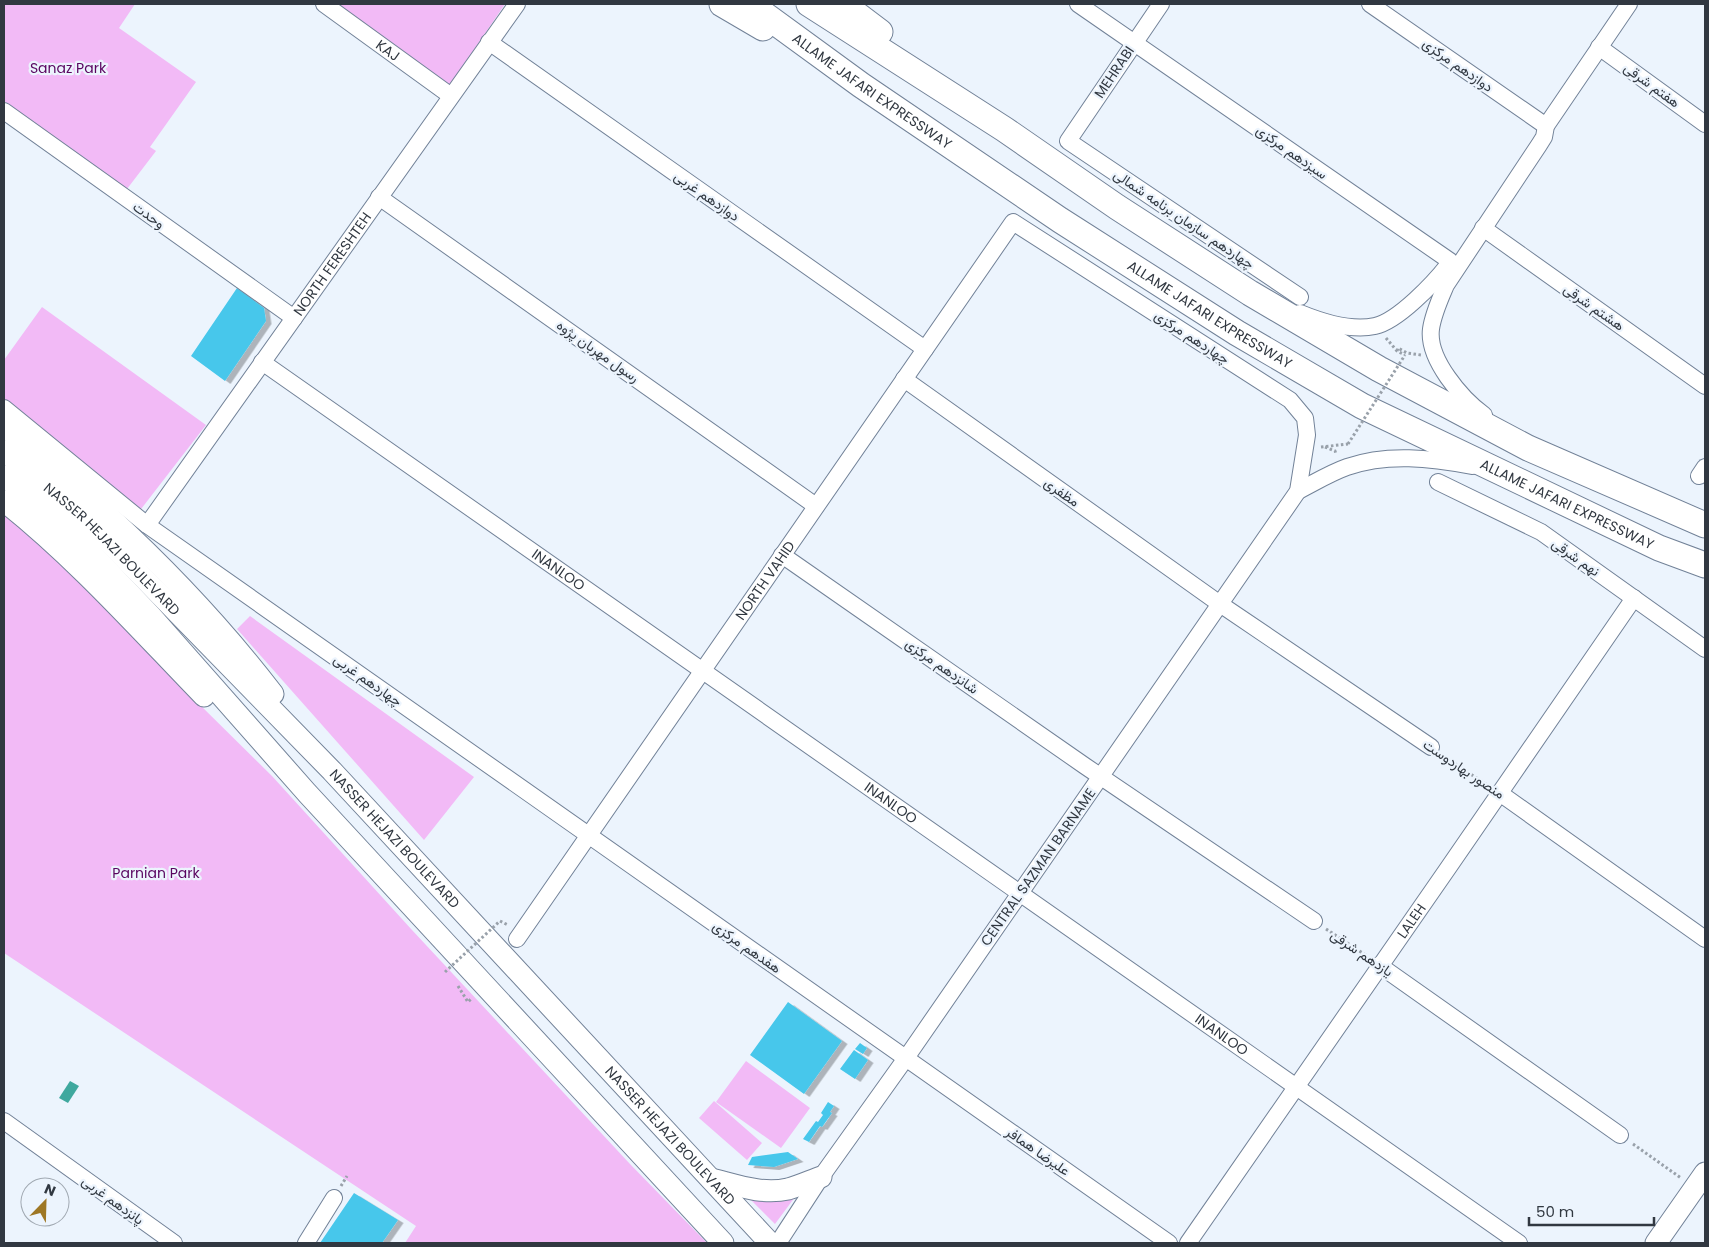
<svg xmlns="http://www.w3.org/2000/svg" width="1709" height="1247" font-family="Poppins,Vazirmatn,sans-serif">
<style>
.green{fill:#f2baf6}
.water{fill:#3fa89e}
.building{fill:#47c7eb;filter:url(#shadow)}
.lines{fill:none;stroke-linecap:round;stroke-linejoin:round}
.minor-casing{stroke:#728298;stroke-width:18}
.major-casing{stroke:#728298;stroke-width:23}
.highway-casing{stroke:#728298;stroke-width:27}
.path{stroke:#99a1aa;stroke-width:3;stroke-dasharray:2.5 2.5;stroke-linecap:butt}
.minor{stroke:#fff;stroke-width:16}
.major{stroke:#fff;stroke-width:21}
.highway{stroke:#fff;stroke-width:25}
.path-bridge{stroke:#99a1aa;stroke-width:3;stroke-dasharray:2.5 2.5;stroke-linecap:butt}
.labels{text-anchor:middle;stroke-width:4.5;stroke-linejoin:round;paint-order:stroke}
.street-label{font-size:14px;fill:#313841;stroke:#ecf4fd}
.park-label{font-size:14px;fill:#590560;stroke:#ecf4fd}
</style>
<defs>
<filter id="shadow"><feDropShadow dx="5.5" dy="3" stdDeviation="0" flood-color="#0004"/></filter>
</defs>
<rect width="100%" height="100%" fill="#ecf4fd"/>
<path class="green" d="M 4,4 L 135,4 L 119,28 L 196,82 L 150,147 L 156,151 L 127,189 L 4,101 Z
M 333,4 L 505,4 L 448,88 Z
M 42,307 L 206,425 L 138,513 L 4,405 L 4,360 Z
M 4,507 L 50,547 L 193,698 L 272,776 L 412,930 L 630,1164 L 707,1243 L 405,1243 L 416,1226 L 4,953 Z
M 250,616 L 474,777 L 424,840 L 237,629 Z
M 746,1061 L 810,1108 L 781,1148 L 716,1102 Z
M 714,1101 L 762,1143 L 747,1160 L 699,1118 Z
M 798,1193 L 775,1224 L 750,1199 Z"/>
<path class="water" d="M 70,1081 L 79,1086 L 68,1103 L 59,1098 Z"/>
<path class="building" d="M 237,288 L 264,308 L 266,321 L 225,381 L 191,356 Z
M 788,1002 L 842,1041 L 804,1094 L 750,1055 Z
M 860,1043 L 867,1048 L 863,1054 L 855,1049 Z
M 854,1050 L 868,1060 L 855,1079 L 840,1069 Z
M 828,1102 L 834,1106 L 830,1112 L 832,1113 L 822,1127 L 820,1126 L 809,1142 L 803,1139 L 816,1121 L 818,1122 L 823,1115 L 821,1113 Z
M 788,1152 L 798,1159 L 774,1167 L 748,1165 L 752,1157 Z
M 354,1193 L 398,1220 L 382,1243 L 320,1243 Z"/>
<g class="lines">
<defs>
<g id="minor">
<path id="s1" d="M 324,4 L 451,96"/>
<path d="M 1078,4 L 1450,261"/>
<path d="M 1161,4 L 1068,141 L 1300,297"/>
<path d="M 1370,4 L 1546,126"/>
<path d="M 489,42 L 925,349"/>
<path d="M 1599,47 L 1705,124"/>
<path d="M 4,111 L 294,318"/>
<path d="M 379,197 L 816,506"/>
<path d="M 1483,228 L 1705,386"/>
<path d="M 1300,313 C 1322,322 1352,331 1375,326 C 1398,321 1434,283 1448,265"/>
<path id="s2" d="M 262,362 L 1519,1243"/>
<path d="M 904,379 L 1220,604 L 1431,747"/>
<path d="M 4,408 L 147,525 L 1169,1243"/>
<path d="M 1484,415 C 1462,399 1427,359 1431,329 C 1433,314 1440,299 1446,285 L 1539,145 L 1544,137 L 1546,126 L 1629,4"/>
<path d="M 1699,476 L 1705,467"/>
<path d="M 1438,482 L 1541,532 L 1705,649"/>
<path d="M 1298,491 C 1314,483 1330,473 1347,467 C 1387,453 1431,458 1472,466"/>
<path id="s3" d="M 147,525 L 517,4"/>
<path d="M 782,555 L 1085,766 L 1314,921"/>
<path d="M 1501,794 L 1705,939"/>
<path id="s4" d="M 517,939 L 1013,222 L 1290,400 L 1305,418 L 1307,435 L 1298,491 L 906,1058 L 821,1177 L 778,1243"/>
<path d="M 1379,965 L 1620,1135"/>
<path d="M 4,1121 L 174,1243"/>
<path d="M 306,1243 L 334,1198"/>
<path id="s5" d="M 1188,1243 C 1336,1028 1487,814 1634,598"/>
</g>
<g id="major">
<path d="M 4,427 C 33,447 59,472 85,495 C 153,555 217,621 273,694"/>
<path id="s6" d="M 4,451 L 86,519 L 332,771 L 770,1243"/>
<path d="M 4,476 L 71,532 L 150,615 L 307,793 L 723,1243"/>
<path d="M 4,501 C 77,559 139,629 204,696"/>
<path d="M 711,1179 C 736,1185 762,1195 788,1189 C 799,1186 810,1181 821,1177"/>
<path d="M 1656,1243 L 1705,1173"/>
</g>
<g id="highway">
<path d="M 722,4 L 763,28"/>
<path id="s7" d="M 750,4 L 861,85 L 1060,220 L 1237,333 L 1362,406 L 1659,548 L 1705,565"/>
<path d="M 809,4 L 1004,129 L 1117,207 L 1250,293 L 1379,369 L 1528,448 L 1705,525"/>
<path d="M 843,4 L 880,32"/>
</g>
</defs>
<use href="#minor" class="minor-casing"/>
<use href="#major" class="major-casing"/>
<use href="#highway" class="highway-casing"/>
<path class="path" d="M 1386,338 L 1397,351 L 1405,355
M 1397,351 L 1398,348 L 1407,353 L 1421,355
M 1321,447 L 1348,444
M 1325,447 L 1335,451 L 1336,454
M 1442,755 L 1487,785
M 500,921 L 508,925
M 1326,929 L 1367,956
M 458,986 L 468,1002 L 472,998
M 1633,1144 L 1681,1178
M 341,1186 L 347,1176"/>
<use href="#minor" class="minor"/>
<use href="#major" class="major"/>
<use href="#highway" class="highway"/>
<path class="path-bridge" d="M 1348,444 L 1405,355
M 445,972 L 500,921"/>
</g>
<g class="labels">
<g class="street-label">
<text dy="5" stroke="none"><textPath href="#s1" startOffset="79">KAJ</textPath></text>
<text transform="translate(1458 65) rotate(35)" y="5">دوازدهم مرکزی</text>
<text transform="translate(1114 72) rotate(-56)" y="5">MEHRABI</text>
<text transform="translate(1652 85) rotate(36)" y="5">هفتم شرقی</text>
<text dy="5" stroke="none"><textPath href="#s7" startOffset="150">ALLAME JAFARI EXPRESSWAY</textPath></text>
<text transform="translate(1292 152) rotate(35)" y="5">سیزدهم مرکزی</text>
<text transform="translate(707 196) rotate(35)" y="5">دوازدهم غربی</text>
<text transform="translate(149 215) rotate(36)" y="5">وحدت</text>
<text transform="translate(1184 219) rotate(34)" y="5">چهاردهم سازمان برنامه شمالی</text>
<text dy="5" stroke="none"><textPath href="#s3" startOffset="320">NORTH FERESHTEH</textPath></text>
<text transform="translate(1594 307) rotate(35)" y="5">هشتم شرقی</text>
<text dy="5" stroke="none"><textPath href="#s7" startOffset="555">ALLAME JAFARI EXPRESSWAY</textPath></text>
<text transform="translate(1192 337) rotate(33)" y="5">چهاردهم مرکزی</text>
<text transform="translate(598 351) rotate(35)" y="5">رسول مهربان پژوه</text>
<text transform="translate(1062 492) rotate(35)" y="5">مظفری</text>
<text dy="5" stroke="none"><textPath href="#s7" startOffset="960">ALLAME JAFARI EXPRESSWAY</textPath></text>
<text dy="5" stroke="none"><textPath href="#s6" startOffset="146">NASSER HEJAZI BOULEVARD</textPath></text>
<text transform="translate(1576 557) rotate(35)" y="5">نهم شرقی</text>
<text dy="5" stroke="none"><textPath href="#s2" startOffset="362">INANLOO</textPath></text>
<text dy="5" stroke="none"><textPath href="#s4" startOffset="436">NORTH VAHID</textPath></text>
<text transform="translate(942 666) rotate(35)" y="5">شانزدهم مرکزی</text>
<text transform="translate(368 680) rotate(35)" y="5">چهاردهم غربی</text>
<text transform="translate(1464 769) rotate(34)" y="5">منصور بهاردوست</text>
<text dy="5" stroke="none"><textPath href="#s2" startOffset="768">INANLOO</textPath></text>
<text dy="5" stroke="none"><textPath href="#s6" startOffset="551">NASSER HEJAZI BOULEVARD</textPath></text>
<text transform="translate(1038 867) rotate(-55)" y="5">CENTRAL SAZMAN BARNAME</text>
<text dy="5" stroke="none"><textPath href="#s5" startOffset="392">LALEH</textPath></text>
<text transform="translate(747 947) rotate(35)" y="5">هفدهم مرکزی</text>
<text transform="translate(1362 953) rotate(34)" y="5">یازدهم شرقی</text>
<text dy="5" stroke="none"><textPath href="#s2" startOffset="1172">INANLOO</textPath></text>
<text dy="5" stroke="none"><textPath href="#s6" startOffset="956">NASSER HEJAZI BOULEVARD</textPath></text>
<text transform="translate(1038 1151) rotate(35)" y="5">علیرضا همافر</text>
<text transform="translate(113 1200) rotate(36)" y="5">پانزدهم غربی</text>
</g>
<g class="park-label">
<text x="68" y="73">Sanaz Park</text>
<text x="156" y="878">Parnian Park</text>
</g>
</g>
<rect width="1709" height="1247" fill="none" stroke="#313841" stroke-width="10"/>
<g transform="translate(45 1202) rotate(23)"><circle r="24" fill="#ecf4fd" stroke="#a1a9b2"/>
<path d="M0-4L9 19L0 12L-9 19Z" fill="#9e7724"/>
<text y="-8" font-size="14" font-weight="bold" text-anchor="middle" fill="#313841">N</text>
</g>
<path d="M1529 1217v8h125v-8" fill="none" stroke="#313841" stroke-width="2.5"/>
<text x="1536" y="1217" font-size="15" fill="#313841" stroke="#ecf4fd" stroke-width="4" paint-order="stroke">50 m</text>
</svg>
